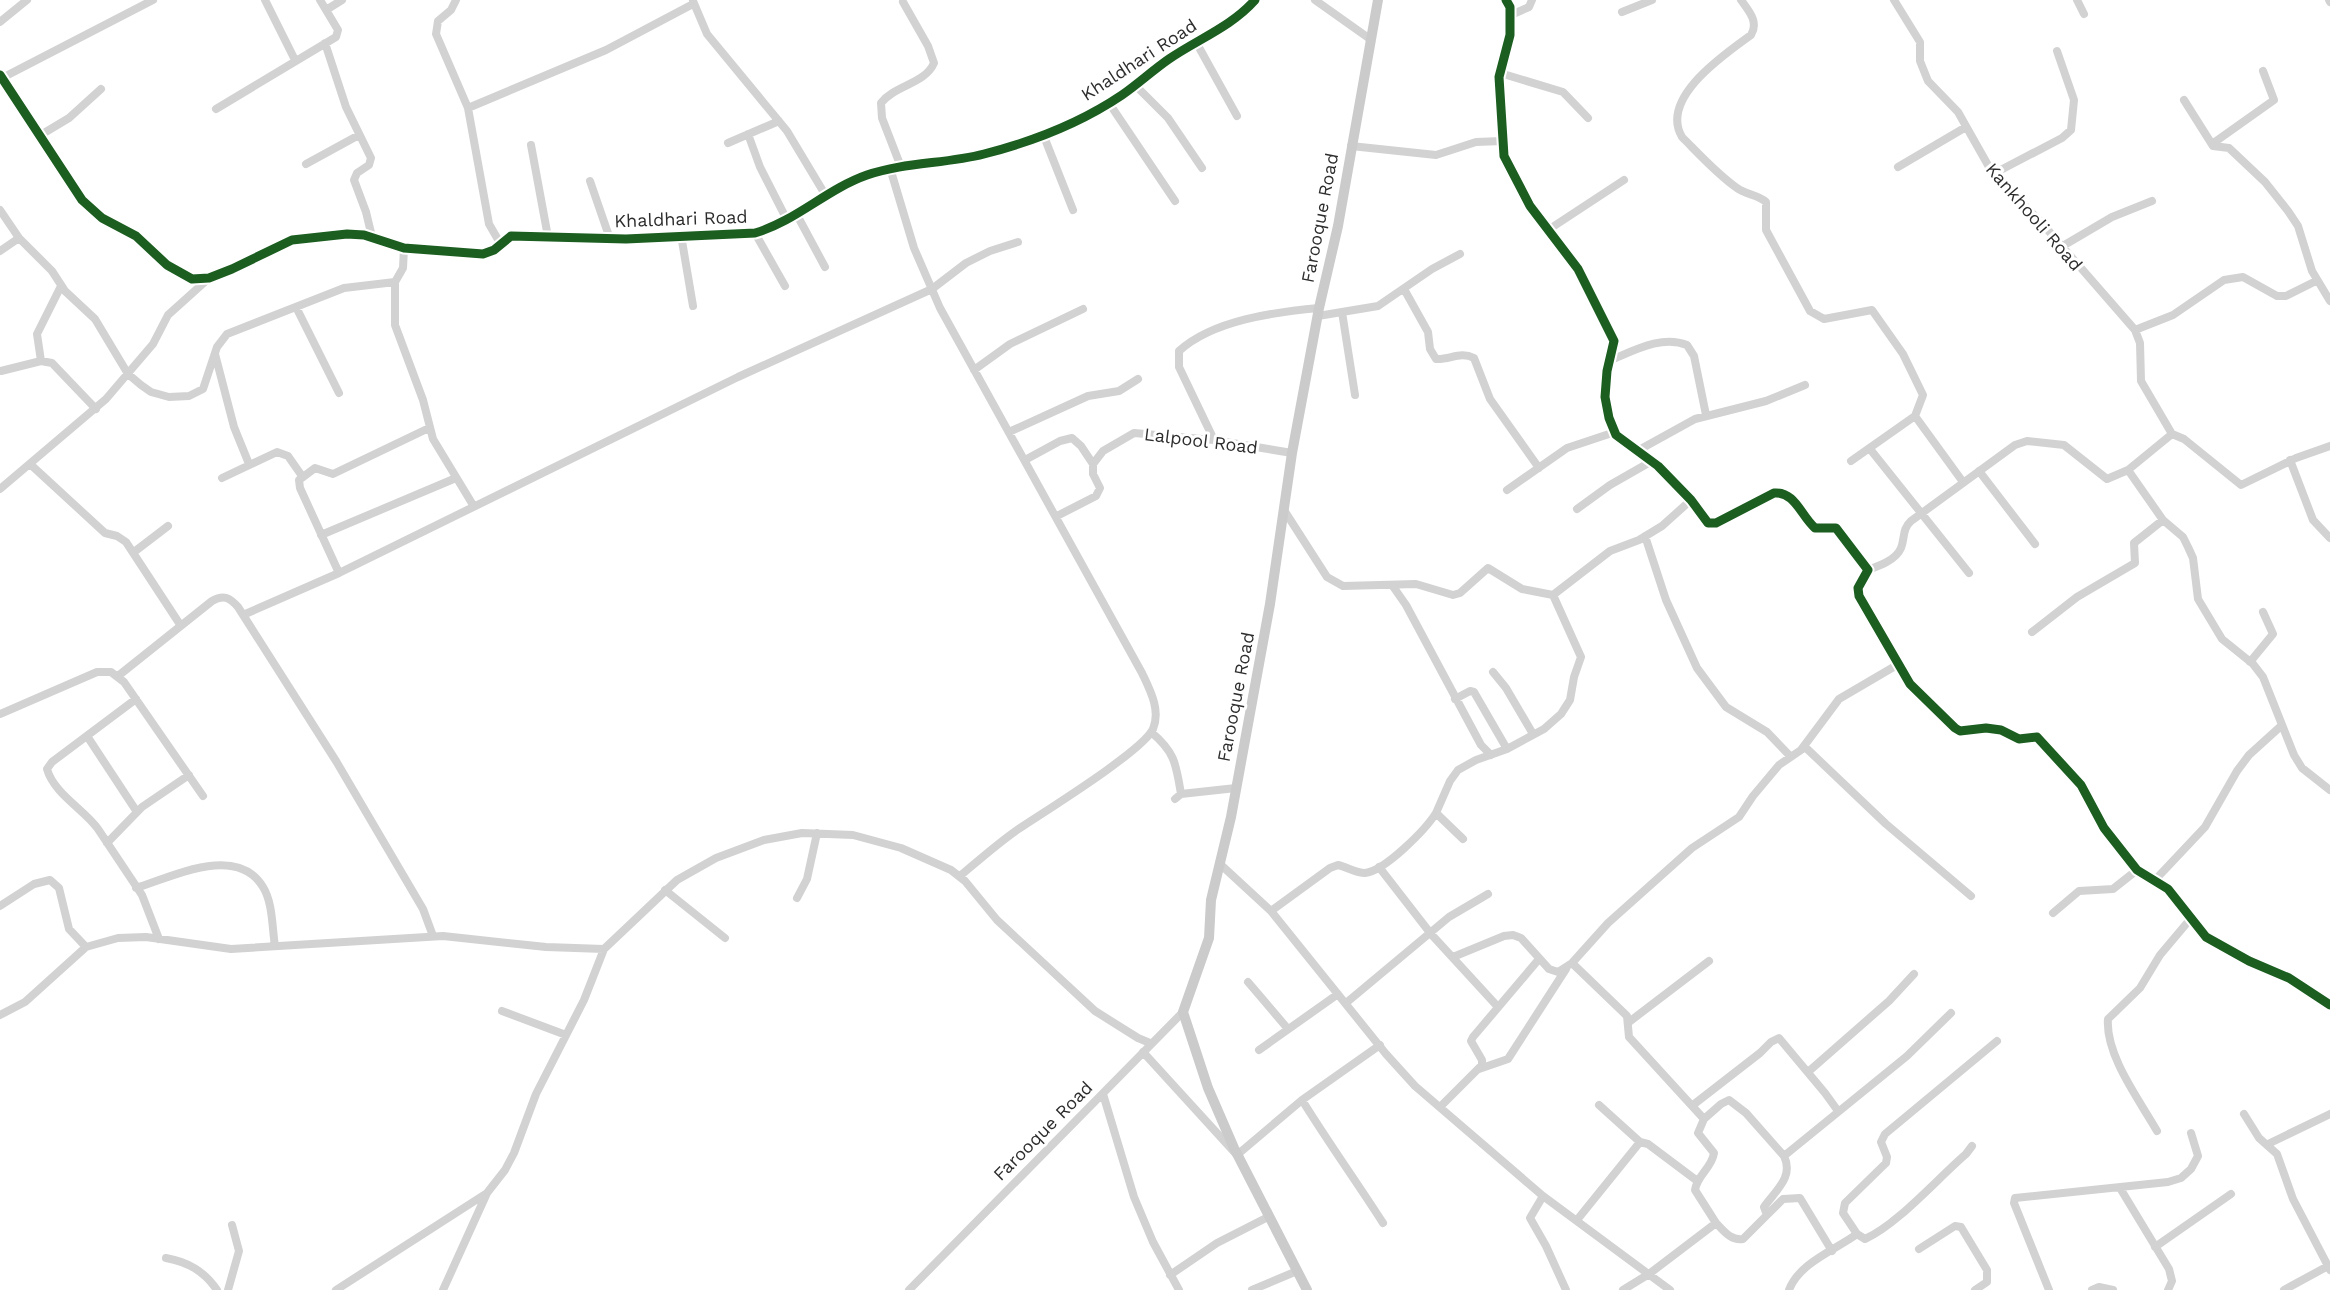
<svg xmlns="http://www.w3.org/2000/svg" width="2330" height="1290" font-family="'Work Sans',sans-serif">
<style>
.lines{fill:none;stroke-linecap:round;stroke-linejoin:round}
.minor{stroke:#d2d2d2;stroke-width:8}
.tertiary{stroke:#d2d2d2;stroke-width:9}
.secondary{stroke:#cbcbcb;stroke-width:10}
.cycleway-casing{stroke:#fff;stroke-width:13}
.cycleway{stroke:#1b5e20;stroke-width:9}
.labels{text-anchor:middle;stroke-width:6;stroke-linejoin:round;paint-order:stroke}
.street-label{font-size:18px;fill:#2d2d2d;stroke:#fff}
</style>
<rect width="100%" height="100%" fill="#fff"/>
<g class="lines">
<path class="minor" d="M 265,0 L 295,60
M 456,0 L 451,10 L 438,21 L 436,34 L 468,108 L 489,224 L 500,243
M 1315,0 L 1370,39
M 1741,0 C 1749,11 1759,22 1751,35 C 1725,54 1659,98 1682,137 C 1699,154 1717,174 1737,188 C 1746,195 1757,194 1766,202 L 1766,230 L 1810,311 L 1824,319 L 1872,310 L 1903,354 L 1923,395 L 1915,416 L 1851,461
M 1894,0 L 1920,42 L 1920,61 L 1928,81 L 1958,112 L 1993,174 L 2040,221 L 2135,330 L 2140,343 L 2141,381 L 2172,434
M 2077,0 L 2084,14
M 2329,0 L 2330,2
M 693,1 L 707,34 L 787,131 L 826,196
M 326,10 L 342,0
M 1622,12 L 1652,0
M 1511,15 L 1529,7 L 1532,0
M 0,22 L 27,0
M 1196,42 L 1237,116
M 325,43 L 346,107 L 371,158 L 369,165 L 357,173 L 354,180 L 366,212 L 372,237
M 1500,73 L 1563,92 L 1588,118
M 0,75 L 82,200 L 102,218 L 136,236 L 167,265 L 192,279 L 209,278 L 232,269 L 292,240 L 347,234 L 364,235 L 404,248 L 483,254 L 494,250 L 511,236 L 626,239 L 755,233 C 796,221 827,189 867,175 C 904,162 946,164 984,154 C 1031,142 1082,122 1122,95 C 1138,84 1153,70 1169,59 C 1198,39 1231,27 1255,0
M 2,78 L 153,0
M 1135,85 L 1168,118 L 1202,168
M 2184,100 L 2213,146 L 2229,148 L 2265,182 L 2288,211 L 2298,226 L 2312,271 L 2330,301
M 1109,103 L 1175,201
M 468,108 L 606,50 L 693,4
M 216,109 L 336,37 L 338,30 L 320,0
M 748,134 L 760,167 L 787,220
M 1043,134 L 1073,210
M 39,136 L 69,118 L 101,89
M 728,143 L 779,121
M 2212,144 L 2274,100 L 2263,71
M 531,145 L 548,237
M 1351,146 L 1436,155 L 1476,142 L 1502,141
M 306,164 L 359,135
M 901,167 L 882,118 L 881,103 C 895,85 925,84 934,63 L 928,46 L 903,2
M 1898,167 L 1966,127
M 890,168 L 914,248 L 940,308 L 1142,673 C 1150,690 1161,710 1153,729 C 1143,751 1042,813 1017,830 C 997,844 979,860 960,876
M 1993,174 L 2062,138 L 2071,130 L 2074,100 L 2057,51
M 590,181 L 610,239
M 0,210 L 19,238 L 52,271 L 65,291 L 95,319 L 128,374 L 141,385 L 151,392 L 169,397 L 189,396 L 203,389 L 217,347 L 227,334 L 344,288 L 395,282
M 797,215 L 825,267
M 1548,230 L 1624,180
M 755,233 L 785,286
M 681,235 L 693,306
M 2061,247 L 2112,217 L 2152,201
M 404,248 L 403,268 L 395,282 L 395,325 L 423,400 L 433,439 L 473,505
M 0,251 L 19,238
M 1404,289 L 1428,332 L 1430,349 L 1436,359 C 1450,360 1460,351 1474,358 L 1490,399 L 1539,468
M 296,307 L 339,393
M 1342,312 L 1355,395
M 1318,316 L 1378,306 L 1432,269 L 1460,254
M 2135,330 L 2173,315 L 2224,280 L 2243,277 L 2277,296 L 2286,296 L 2316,281
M 215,354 L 234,427 L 249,464
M 1611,360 C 1635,350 1662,335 1687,345 L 1694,356 L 1706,415
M 41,361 L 37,334 L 61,286
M 974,370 L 1010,344 L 1083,309
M 1,371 L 41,361 L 52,363 L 96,409
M 1915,416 L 1963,482
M 1009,432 L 1088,396 L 1119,391 L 1138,379
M 2172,434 L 2184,439 L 2241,485 L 2296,458 L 2330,446
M 1214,440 L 1179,367 L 1179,351 C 1213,320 1275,312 1319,308
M 1870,449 L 1969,573
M 1637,451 L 1695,419 L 1766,401 L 1805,385
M 1025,460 L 1060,441 L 1072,438 L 1081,446 L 1093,464
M 2290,460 L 2313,520 L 2330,538
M 30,464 L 105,533 L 117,536 L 126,542 L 181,626
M 2128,470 L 2172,434
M 1979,471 L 2035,544
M 222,478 L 277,452 L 288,456 L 302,476
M 0,489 L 106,399 L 153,344 L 168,315 L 208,279
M 1507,490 L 1567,448 L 1615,432
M 1577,509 L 1610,485 L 1652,461
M 1284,510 L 1327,577 L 1343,586 L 1416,584 L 1453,595 L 1460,593 L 1488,568 L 1522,589 L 1553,595 L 1610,551 L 1639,540 L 1662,526 L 1691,500
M 1057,516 L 1096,496 L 1100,488 L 1093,474 L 1093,464 L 1103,451 L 1134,433 L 1214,440 L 1292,453
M 321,535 L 456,478
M 1645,536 L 1666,600 L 1697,668 L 1726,707 L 1767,732 L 1790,756
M 134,552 L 168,526
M 1868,570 C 1879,566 1896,560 1901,548 C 1905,538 1902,529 1911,521 L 2015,445 L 2027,441 L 2064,445 L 2107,479 L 2128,470 L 2163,520 L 2183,537 L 2188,547 L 2193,558 L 2198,599 L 2222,639 L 2253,664 L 2263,677 L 2294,755 L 2302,768 L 2330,790
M 339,573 L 300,488 L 299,480 L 315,468 L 333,474 L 429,428
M 1392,585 L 1406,605 L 1481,745 L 1491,755
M 243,615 L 339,573 L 738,377 L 932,289 L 966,263 L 990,251 L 1018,242
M 2032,632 L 2077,597 L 2135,563 L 2134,543 L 2163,520
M 2250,662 L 2273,634 L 2263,612
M 1493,672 L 1506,688 L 1533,734
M 118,676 L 212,601 C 224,594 230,598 238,607 L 336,761 L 423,909 L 433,936
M 136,699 L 52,762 L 47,769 C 54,794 85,810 98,829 L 142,895 L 159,939
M 1455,699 L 1470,691 L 1474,692 L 1507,749
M 0,714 L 97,672 L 111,672 L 124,682 L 203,796
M 1151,732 C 1175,752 1176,764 1181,794
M 87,736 L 137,812
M 1804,746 L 1886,824 L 1971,896
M 1175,799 L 1181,794 L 1236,788
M 1436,813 L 1450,781 L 1458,770 L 1476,760 L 1507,749 L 1544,729 L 1561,714 L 1570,700 L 1574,677 L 1581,657 L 1553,595
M 107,843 L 142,807 L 189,775
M 1220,864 L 1271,911 L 1386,1054 L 1415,1086 L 1543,1196 L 1670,1290
M 1379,867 L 1431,934 L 1498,1007
M 2155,880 L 2205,827 L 2237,771 L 2249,755 L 2281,726
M 136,888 C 174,876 237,844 263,887 C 273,903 272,928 275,946
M 665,890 L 725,938
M 797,898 L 807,879 L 817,833
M 0,906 L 34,884 L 50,880 L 59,888 L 69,929 L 86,947
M 1271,911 L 1330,868 L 1338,865 C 1347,867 1356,873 1365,873 C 1385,871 1426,829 1436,813 L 1463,839
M 2053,913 L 2079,891 L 2113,889 L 2137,870
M 1453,957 L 1504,936 L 1513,935 L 1521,938 L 1549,969 L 1558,972 L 1572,963 L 1608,923 L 1692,848 L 1739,817 L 1753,796 L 1779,765 L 1801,750 L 1839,699 L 1897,665
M 1572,963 L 1627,1016 L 1629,1037 L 1704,1119 L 1698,1133 L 1714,1153 C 1712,1168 1697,1175 1695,1190 L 1716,1223 L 1649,1274 L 1623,1290
M 1248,982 L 1288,1029
M 1346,1003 L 1449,917 L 1488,894
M 502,1011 L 566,1035
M 0,1015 L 25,1002 L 86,947 L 118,938 L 146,937 L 231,949 L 443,936 L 546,947 L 604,949
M 1629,1022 L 1709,961
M 1259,1050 L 1338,994
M 1143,1052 L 1237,1155 L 1302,1100 L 1380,1045
M 1479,1069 L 1508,1059 L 1566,969
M 1808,1072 L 1889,1001 L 1914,974
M 1103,1094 L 1134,1197 L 1153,1242 L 1179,1290
M 1302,1100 C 1328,1142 1356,1181 1383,1223
M 1599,1105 L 1640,1142
M 1693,1105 L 1760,1053 L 1771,1042 L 1779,1038 L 1825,1093 L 1838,1111
M 1441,1106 L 1482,1065 L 1482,1060 L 1471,1041 L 1473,1037 L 1539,959
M 2244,1114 L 2259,1138 L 2277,1154 L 2293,1199 L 2330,1270
M 1704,1119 L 1721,1104 L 1729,1100 L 1746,1113 L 1784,1156
M 2157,1131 C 2140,1101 2105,1055 2108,1019 L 2140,988 L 2160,955 L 2192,917
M 2268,1144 L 2330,1114
M 1972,1146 L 1966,1154 C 1938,1178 1897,1225 1865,1239 L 1857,1234 L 1843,1213 L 1845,1203 L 1886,1163 L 1887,1157 L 1881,1142 L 1885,1134 L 1997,1041
M 2120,1188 L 2169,1269 L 2172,1281 L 2168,1290
M 1543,1196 L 1530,1218 L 1546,1246 L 1566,1290
M 1767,1215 L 1783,1199 L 1800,1198 L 1832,1251
M 1577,1220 L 1640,1142 L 1648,1144 L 1696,1180
M 1716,1223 C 1724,1231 1731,1241 1743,1239 L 1767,1215 L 1764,1207 C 1776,1190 1794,1177 1784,1156 L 1907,1056 L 1951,1013
M 2155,1247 L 2231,1194
M 1919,1249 L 1955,1226 L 1961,1227 L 1987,1270 L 1987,1282 L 1975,1290
M 166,1258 C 188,1262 204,1271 217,1290
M 1170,1275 L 1217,1243 L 1268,1217
M 228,1290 L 239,1251 L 232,1225
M 336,1290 L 487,1193 L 505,1170 L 514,1153 L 536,1094 L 584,1000 L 604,949 L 677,880 L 716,858 L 764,840 L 802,833 L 853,835 L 901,848 L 951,870 L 965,881 L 997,920 L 1095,1011 L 1138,1038 L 1150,1043
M 443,1290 L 487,1193
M 909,1290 L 1183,1012
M 1252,1290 L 1297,1271
M 1789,1290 C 1799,1263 1835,1250 1857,1234
M 2049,1290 L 2014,1203 L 2015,1198 L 2168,1182 L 2181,1178 L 2191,1169 L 2198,1156 L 2191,1133
M 2092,1290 L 2099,1287 L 2113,1290
M 2284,1290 L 2328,1266"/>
<path class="tertiary" d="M 1506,0 L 1510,7 L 1510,35 L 1499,77 L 1504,156 L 1530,206 L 1578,269 L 1614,341 L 1607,371 L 1605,397 L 1609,418 L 1616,435 L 1658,466 L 1691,500 L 1708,523 L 1716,523 L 1774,493 C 1795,491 1801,516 1815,528 L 1836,528 L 1868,570 L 1858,588 L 1859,596 L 1910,684 L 1955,728 L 1960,731 L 1986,728 L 2001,730 L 2019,739 L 2037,737 L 2081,785 L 2104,828 L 2137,870 L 2168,889 L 2206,937 L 2249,961 L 2289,978 L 2330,1005"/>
<path class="secondary" d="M 1307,1290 L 1234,1148 L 1208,1088 L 1183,1012 L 1209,938 L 1211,900 L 1231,817 L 1270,604 L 1292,453 L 1319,308 L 1338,226 L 1378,0"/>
<defs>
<path id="cycleway" d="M 1506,0 L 1510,7 L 1510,35 L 1499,77 L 1504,156 L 1530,206 L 1578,269 L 1614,341 L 1607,371 L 1605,397 L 1609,418 L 1616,435 L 1658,466 L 1691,500 L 1708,523 L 1716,523 L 1774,493 C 1795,491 1801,516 1815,528 L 1836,528 L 1868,570 L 1858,588 L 1859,596 L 1910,684 L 1955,728 L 1960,731 L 1986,728 L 2001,730 L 2019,739 L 2037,737 L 2081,785 L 2104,828 L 2137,870 L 2168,889 L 2206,937 L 2249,961 L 2289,978 L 2330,1005
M 0,75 L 82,200 L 102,218 L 136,236 L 167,265 L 192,279 L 209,278 L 232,269 L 292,240 L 347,234 L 364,235 L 404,248 L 483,254 L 494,250 L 511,236 L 626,239 L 755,233 C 796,221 827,189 867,175 C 904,162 946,164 984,154 C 1031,142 1082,122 1122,95 C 1138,84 1153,70 1169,59 C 1198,39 1231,27 1255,0"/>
</defs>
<use href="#cycleway" class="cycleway-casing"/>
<use href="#cycleway" class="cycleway"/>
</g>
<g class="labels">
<g class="street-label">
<text transform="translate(1139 60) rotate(-33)" y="6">Khaldhari Road</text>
<text transform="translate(2034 217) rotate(49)" y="6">Kankhooli Road</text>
<text transform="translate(1320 218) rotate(-79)" y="6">Farooque Road</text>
<text transform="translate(681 219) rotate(-2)" y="6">Khaldhari Road</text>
<text transform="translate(1201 441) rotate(7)" y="6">Lalpool Road</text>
<text transform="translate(1236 697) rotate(-79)" y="6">Farooque Road</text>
<text transform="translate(1043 1131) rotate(-45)" y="6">Farooque Road</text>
</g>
</g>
</svg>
